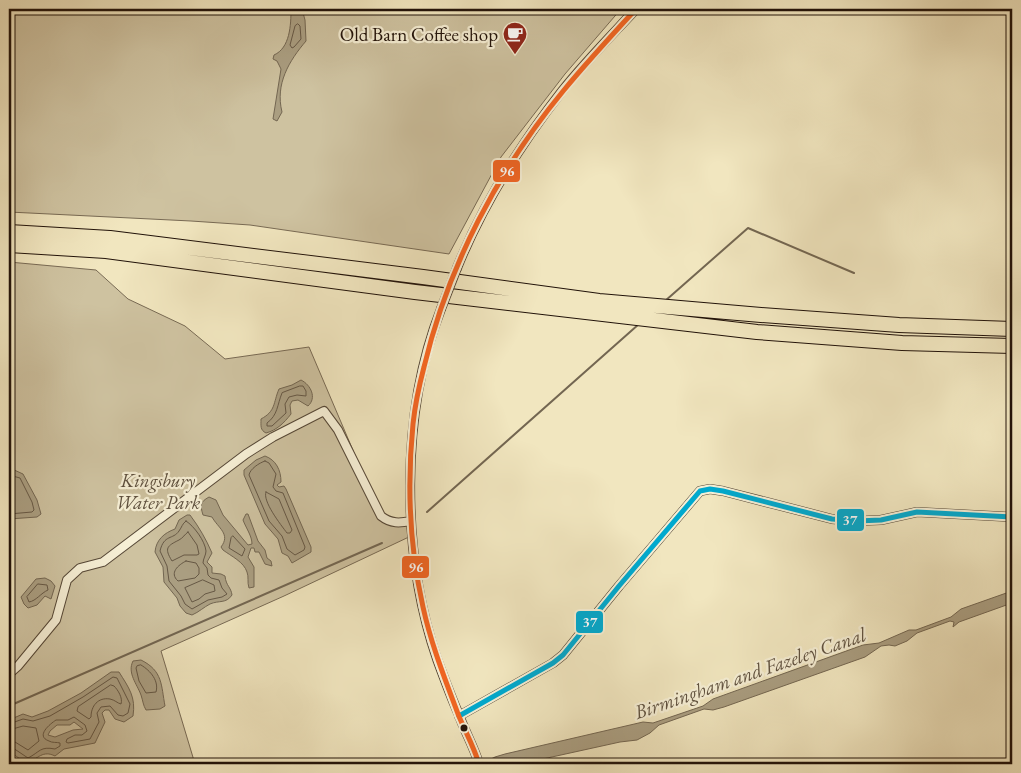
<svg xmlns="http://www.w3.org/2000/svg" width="1021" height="773" font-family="'EB Garamond',serif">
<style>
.green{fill:#cec2a0;stroke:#786a54}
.water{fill:#aa9e81;stroke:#736651;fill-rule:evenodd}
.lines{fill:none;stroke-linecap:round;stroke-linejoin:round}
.shore{stroke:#665845;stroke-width:1}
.stream{stroke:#736651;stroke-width:2}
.street-casing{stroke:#554736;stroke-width:10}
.highway-casing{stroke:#211209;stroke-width:16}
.street{stroke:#f6efd5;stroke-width:8}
.highway{stroke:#f1e6bf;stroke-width:14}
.street-bridge-casing{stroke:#554736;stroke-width:10;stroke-linecap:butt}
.street-bridge{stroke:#f6efd5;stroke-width:8}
.bus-1-casing{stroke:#f6efd5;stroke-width:9}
.bus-2-casing{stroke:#f6efd5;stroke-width:9}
.bus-1{stroke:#00a9ce;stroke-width:5}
.bus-2{stroke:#f26522;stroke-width:5}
.bus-dot{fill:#211209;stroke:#f6efd5;stroke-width:2}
.labels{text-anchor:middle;stroke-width:4.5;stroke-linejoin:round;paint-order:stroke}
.poi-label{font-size:19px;fill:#211209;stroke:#f6efd5;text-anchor:end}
.park-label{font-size:19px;font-style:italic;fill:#5e503e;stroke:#f6efd5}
.water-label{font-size:20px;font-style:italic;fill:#5f513f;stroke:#f6efd5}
.line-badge{stroke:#f6efd5;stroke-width:2}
.badge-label{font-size:14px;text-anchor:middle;font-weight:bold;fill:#fff}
</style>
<rect width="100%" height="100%" fill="#f1e6bf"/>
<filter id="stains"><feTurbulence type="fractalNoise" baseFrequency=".004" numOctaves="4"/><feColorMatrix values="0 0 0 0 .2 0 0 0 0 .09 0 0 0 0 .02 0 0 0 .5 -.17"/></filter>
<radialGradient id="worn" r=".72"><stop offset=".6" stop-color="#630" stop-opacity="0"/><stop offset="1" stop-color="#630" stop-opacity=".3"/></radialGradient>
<path class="green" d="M 9,9 L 621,9 L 565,74 L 501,157 L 449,254 L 250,225 L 191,221 L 9,212 Z
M 9,262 L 96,270 L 128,299 L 185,326 L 225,359 L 309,347 L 381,516 L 387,521 L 411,521 L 411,536 L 284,596 L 161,651 L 195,764 L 9,764 Z"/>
<path class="water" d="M 291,9 L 302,9 L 305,20 L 306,41 C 289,61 275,84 282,112 L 277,121 L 273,119 L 281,69 L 277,61 L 273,59 L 274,55 C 290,48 291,25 291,9 Z
M 301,380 C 311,385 317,398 308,406 L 298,400 L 292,401 L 290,405 L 291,414 C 284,423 277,430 266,433 C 260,430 261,426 261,419 C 276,411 273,403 279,389 L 292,385 Z
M 265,456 C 276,460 281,470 281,482 L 277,485 L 279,487 L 284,486 L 286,489 L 311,547 L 311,552 L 292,563 L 288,556 L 282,553 L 278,539 L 265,524 L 244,475 L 244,470 L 256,460 Z
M 12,469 L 23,474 L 37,500 L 41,514 L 37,517 L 9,519 L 9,471 Z
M 209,497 L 216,500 L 223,515 L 248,545 L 252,544 C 252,536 246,528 243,520 L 246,514 L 248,514 L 258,541 L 265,550 L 267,558 L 271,561 L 272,566 L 265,564 L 259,552 L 255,552 L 254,548 L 251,548 L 248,557 L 254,567 L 254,587 L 249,588 C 247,582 249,577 247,572 C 244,562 231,556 223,550 L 221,547 C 231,534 218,528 212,517 L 203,515 C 200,505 200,502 209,497 Z
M 187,515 L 190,515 C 199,527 206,539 212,553 L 207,562 L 212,567 L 212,573 L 221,574 L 225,576 C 226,586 231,587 232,595 C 226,604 219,600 210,604 C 204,607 199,612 192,615 L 186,613 L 180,606 L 177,598 L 164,582 L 163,567 L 155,552 C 156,540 164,533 175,529 L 179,520 Z
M 45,578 L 51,581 L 55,586 L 51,599 L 45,596 L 37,605 L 28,608 L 24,604 L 21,597 L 36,579 Z
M 1012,591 L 1012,603 L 959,622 L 953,627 L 954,622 L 950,621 L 917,633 L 907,641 L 895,646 L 889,645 L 881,646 L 865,657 L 724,707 L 713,710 L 704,709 L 659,725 L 650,733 L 637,740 L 620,742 L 520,764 L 481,764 L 495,757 L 505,754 L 643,722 L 653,723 L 703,706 L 713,699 L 863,645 L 879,643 L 909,630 L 916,630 L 951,617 L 961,609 Z
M 141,660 C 163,671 161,685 165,706 L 160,709 L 146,710 C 143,705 143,701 141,695 C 137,684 127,673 133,661 Z
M 111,672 L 119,672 C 129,688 136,697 133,716 L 124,722 L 115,719 L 109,710 L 105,710 L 102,713 L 105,722 L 95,743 L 64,749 L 55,756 C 43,750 38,758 27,764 L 9,751 L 9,720 L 23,714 L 32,717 L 48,711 L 81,693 ZM 74,722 L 83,729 L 73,730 L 55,737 L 48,735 L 50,731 L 57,725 L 70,725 Z"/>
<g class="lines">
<path class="shore" d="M 298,24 L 300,26 L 301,39 L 294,47 L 292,48 L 290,45 L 295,26 Z
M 300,386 L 303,386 L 306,391 L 306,396 L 297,395 L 289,397 L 285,404 L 286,413 L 272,426 L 267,426 L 267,423 C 278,415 277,405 282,393 Z
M 265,461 L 269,463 L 276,474 L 273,487 L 276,491 L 283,493 L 305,547 L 304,550 L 295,555 L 287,549 L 282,536 L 269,521 L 249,475 C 250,469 259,463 265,461 Z
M 9,475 L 20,478 L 32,502 L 34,510 L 32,512 L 9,514
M 266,492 L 279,499 L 292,530 L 290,533 L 287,533 C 281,525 262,501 266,492 Z
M 186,521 C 194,526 205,541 206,551 C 206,555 203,559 203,563 L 207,568 L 208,575 L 211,578 L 219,580 L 222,588 L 227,594 L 222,597 L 208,600 L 192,609 L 185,604 L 181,596 L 169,581 L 167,566 L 160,551 C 164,534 173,540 179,531 C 182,527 182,524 186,521 Z
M 188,532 L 197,545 L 199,554 L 197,555 L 184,555 L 172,561 C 164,548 167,546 179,540 C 183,538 185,534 188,532 Z
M 233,536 L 245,549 L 242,556 L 229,548 L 231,538 Z
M 186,561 L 196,563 L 199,568 L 199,574 L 195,578 L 178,581 C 169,573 178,565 186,561 Z
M 203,580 L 214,585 L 215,591 L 205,594 L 199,599 L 192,602 L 185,588 Z
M 38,584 L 47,585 L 48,590 C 41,593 36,601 29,602 L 27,597 Z
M 141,665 C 151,671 159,681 156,692 L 146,693 L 139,681 L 136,668 L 137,666 Z
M 111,685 L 114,686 C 118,690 123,698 121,704 C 117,703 115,700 110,699 C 98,697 91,706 91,717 L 89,719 L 77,711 L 78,707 Z
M 9,724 L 23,719 L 33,721 L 50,716 L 83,697 L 113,677 L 117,678 L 130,704 L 128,713 L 123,716 L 118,715 L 110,706 L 101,707 L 97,713 L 99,722 L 90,739 L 68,743 L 66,742 L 67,739 L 75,735 L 82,735 L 87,731 L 85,725 L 74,717 L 68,720 L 56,720 C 50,724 35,736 49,741 C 52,743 57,742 60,743 L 60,746 L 55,749 C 40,746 40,752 28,758 L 13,748 L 9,747
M 9,730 L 23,726 L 36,728 L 39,741 L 28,750 L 15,742 L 9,741"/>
<path class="stream" d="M 665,301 L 748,228 L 854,273
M 427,512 L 639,324
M 9,706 L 382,543"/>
<defs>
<path id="street" d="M 457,268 C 483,204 520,145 562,91 C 585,62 611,36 636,9
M 441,309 C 400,413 401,554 437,659 C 444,678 451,697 459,715 C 465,732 474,747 479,764
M 9,674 L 18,666 L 56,620 L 67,580 L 80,568 L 103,562 L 246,454 L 273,437 L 324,411 L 338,430 L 381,516 C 391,524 400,523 411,521
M 459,716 L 553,663 L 563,655 L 619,586 L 700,491 L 710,489 L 723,491 L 832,519 L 857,521 L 881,520 L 917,512 L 1012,517"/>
<path id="highway" d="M 9,232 L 110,238 L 423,277 L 599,301 L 761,315 L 899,325 L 1012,329
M 9,245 L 106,251 L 415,292 L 757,332 L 902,343 L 1012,346"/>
</defs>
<use href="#street" class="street-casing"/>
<use href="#highway" class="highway-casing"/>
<use href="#street" class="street"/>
<use href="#highway" class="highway"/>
<defs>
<path id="street-bridge" d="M 441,309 L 457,268"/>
</defs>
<use href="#street-bridge" class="street-bridge-casing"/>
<use href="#street-bridge" class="street-bridge"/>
<defs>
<path id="bus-1" d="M 459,716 L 553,663 L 563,655 L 619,586 L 700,491 L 710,489 L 723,491 L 832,519 L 857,521 L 881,520 L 917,512 L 1012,517"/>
<path id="bus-2" d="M 479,764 C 474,747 465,731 458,714 C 445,679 431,644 423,607 C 410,549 407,484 413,424 C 415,405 419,386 424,367 C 448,266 498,170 564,90 C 587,62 612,35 636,9"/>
</defs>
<use href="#bus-1" class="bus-1-casing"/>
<use href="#bus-2" class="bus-2-casing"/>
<use href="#bus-1" class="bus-1"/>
<use href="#bus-2" class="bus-2"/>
</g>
<defs>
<symbol id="cafe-pin" viewBox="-11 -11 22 30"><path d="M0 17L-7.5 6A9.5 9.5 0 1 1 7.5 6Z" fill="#8f2418" stroke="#f6efd5"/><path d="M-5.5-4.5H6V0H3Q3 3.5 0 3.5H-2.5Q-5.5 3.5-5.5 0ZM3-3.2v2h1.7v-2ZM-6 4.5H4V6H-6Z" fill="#fff"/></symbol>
</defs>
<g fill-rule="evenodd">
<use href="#cafe-pin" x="501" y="20" width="28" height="38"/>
</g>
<circle class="bus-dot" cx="464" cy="728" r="4.5"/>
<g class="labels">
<g class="poi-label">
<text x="498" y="41">Old Barn Coffee shop</text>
</g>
<g class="park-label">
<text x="158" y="487">Kingsbury<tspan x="158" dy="22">Water Park</tspan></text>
</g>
<g class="water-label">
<text transform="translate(750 673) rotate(-19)" y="7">Birmingham and Fazeley Canal</text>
</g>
</g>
<g class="line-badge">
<rect x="492" y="159" width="29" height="24" rx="5" fill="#f26522"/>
<rect x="836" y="508" width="29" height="24" rx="5" fill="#00a9ce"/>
<rect x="401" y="555" width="29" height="24" rx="5" fill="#f26522"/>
<rect x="575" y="610" width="29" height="24" rx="5" fill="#00a9ce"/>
</g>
<g class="badge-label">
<text x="507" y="176">96</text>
<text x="850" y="525">37</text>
<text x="416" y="572">96</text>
<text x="590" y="627">37</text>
</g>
<rect width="1021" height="773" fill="none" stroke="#f1e6bf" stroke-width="30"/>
<rect x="10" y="10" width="1001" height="753" fill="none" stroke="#211209" stroke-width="2.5"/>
<rect x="15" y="15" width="991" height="743" fill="none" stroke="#211209"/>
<rect width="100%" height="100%" filter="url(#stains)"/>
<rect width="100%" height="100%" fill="url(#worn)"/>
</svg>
